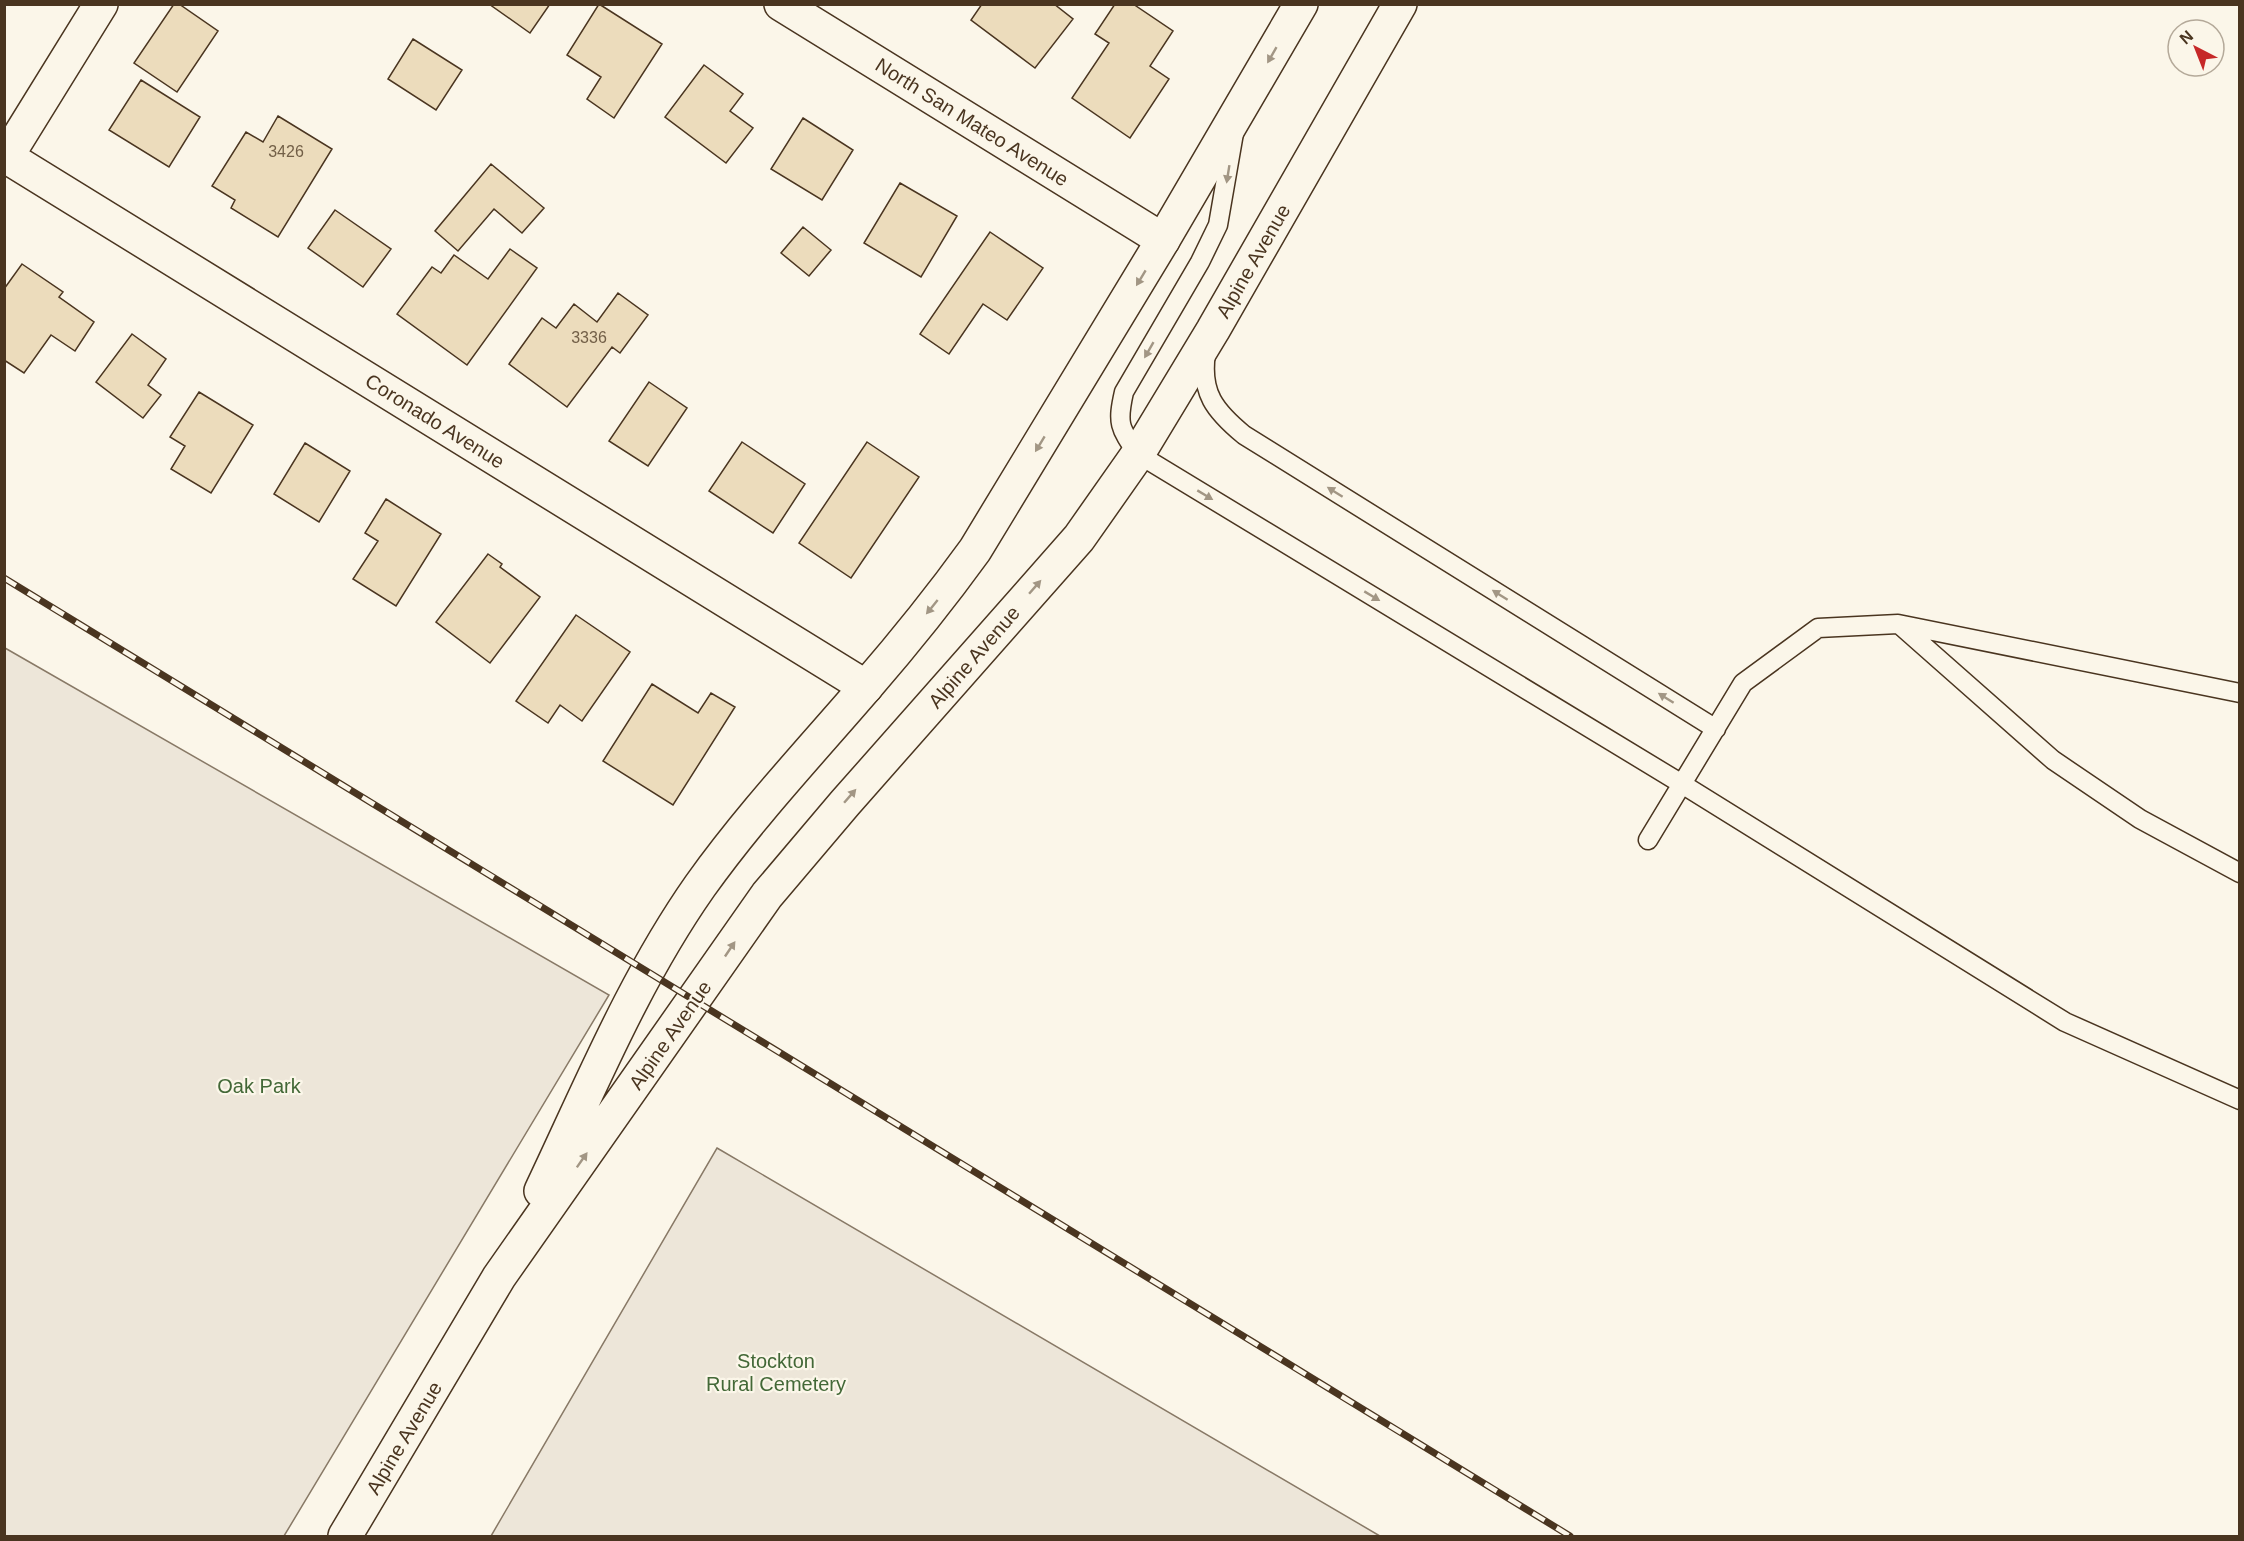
<svg xmlns="http://www.w3.org/2000/svg" width="2244" height="1541" font-family="Helvetica,sans-serif">
<style>
.green{fill:#ede6d9;stroke:#887966;stroke-width:1.5}
.building{fill:#ecdcbc;stroke:#4a3520;stroke-width:1.5}
.lines{fill:none;stroke-linecap:round;stroke-linejoin:round}
.service-casing{stroke:#4a3520;stroke-width:21}
.minor-casing{stroke:#4a3520;stroke-width:36}
.tertiary-casing{stroke:#4a3520;stroke-width:36}
.service{stroke:#fbf6e9;stroke-width:18}
.minor{stroke:#fbf6e9;stroke-width:33}
.tertiary{stroke:#fbf6e9;stroke-width:33}
.rail-casing{stroke:#4a3520;stroke-width:7}
.rail{stroke:#fbf6e9;stroke-width:4.5;stroke-dasharray:14;stroke-linecap:butt}
.oneway{fill:#a29684}
.labels{text-anchor:middle;stroke-width:4.5;stroke-linejoin:round;paint-order:stroke}
.number-label{font-size:16px;fill:#725f47}
.street-label{font-size:20px;fill:#4a3520;stroke:#fbf6e9}
.park-label{font-size:20px;fill:#436837;stroke:#fbf6e9}
</style>
<rect width="100%" height="100%" fill="#fbf6e9"/>
<path class="green" d="M 5,648 L 609,995 L 284,1536 L 5,1536 Z
M 717,1148 L 1380,1536 L 491,1536 Z"/>
<path class="building" d="M 174,4 L 179,4 L 218,31 L 177,92 L 134,63 Z
M 489,4 L 550,4 L 530,33 Z
M 599,4 L 662,44 L 614,118 L 587,99 L 601,77 L 567,55 Z
M 982,4 L 1054,4 L 1073,19 L 1035,68 L 971,20 Z
M 1115,4 L 1133,4 L 1173,31 L 1150,66 L 1169,79 L 1130,138 L 1072,98 L 1109,43 L 1095,34 Z
M 413,39 L 462,70 L 436,110 L 388,79 Z
M 704,65 L 743,94 L 730,111 L 753,128 L 726,163 L 665,117 Z
M 141,80 L 200,117 L 169,167 L 109,130 Z
M 278,116 L 332,149 L 278,237 L 231,208 L 235,200 L 212,186 L 246,132 L 263,142 Z
M 803,118 L 853,150 L 822,200 L 771,169 Z
M 491,164 L 544,208 L 522,233 L 494,209 L 458,251 L 435,231 Z
M 900,183 L 957,216 L 921,277 L 864,243 Z
M 335,210 L 391,249 L 363,287 L 308,248 Z
M 803,227 L 831,250 L 809,276 L 781,253 Z
M 990,232 L 1043,268 L 1007,320 L 983,304 L 949,354 L 920,334 Z
M 510,249 L 537,268 L 467,365 L 397,314 L 432,267 L 441,273 L 454,255 L 488,279 Z
M 22,264 L 63,292 L 59,297 L 94,322 L 75,351 L 51,335 L 24,373 L 4,360 L 4,289 Z
M 618,293 L 648,315 L 620,353 L 612,347 L 567,407 L 509,364 L 542,318 L 556,328 L 574,304 L 597,322 Z
M 132,334 L 166,359 L 148,385 L 161,395 L 143,418 L 96,382 Z
M 649,382 L 687,408 L 648,466 L 609,441 Z
M 199,392 L 253,425 L 211,493 L 171,469 L 185,446 L 170,437 Z
M 742,442 L 805,484 L 773,533 L 709,491 Z
M 867,442 L 919,477 L 851,578 L 799,543 Z
M 305,443 L 350,471 L 319,522 L 274,494 Z
M 386,499 L 441,534 L 396,606 L 353,579 L 378,541 L 365,533 Z
M 488,554 L 502,564 L 500,567 L 540,597 L 490,663 L 436,622 Z
M 576,615 L 630,652 L 582,721 L 560,705 L 548,723 L 516,701 Z
M 652,684 L 698,713 L 711,693 L 735,707 L 673,805 L 603,761 Z"/>
<g class="lines">
<defs>
<path id="service" d="M 1234,133 L 1218,225 L 1200,262 L 1124,392 C 1117,423 1119,428 1138,454 L 1682,784 L 2065,1022 L 2240,1100
M 1206,353 C 1200,393 1215,411 1244,435 L 1716,729
M 1900,625 L 2053,760 L 2140,819 L 2240,873
M 1648,840 L 1743,683 L 1818,628 L 1898,624 L 2240,693"/>
<path id="minor" d="M 781,4 L 1163,240
M 4,155 L 866,687
M 7,156 L 101,4"/>
<path id="tertiary" d="M 541,1191 C 590,1088 634,980 700,886 C 750,816 809,753 865,688 C 904,643 941,597 975,550 L 1163,240 L 1301,4
M 345,1536 L 499,1277 L 767,895 L 845,803 L 1079,538 L 1138,454 L 1213,330 L 1400,4"/>
</defs>
<use href="#service" class="service-casing"/>
<use href="#minor" class="minor-casing"/>
<use href="#tertiary" class="tertiary-casing"/>
<use href="#service" class="service"/>
<use href="#minor" class="minor"/>
<use href="#tertiary" class="tertiary"/>
<defs>
<path id="rail" d="M 4,578 L 1570,1536"/>
</defs>
<use href="#rail" class="rail-casing"/>
<use href="#rail" class="rail"/>
</g>
<defs><path id="oneway-solid" d="M-6-.8H1V-3.2L6.5 0L1 3.2V.8H-6Z" transform="scale(1.5)"/></defs>
<g class="oneway">
<use href="#oneway-solid" transform="translate(1272 55) rotate(120)"/>
<use href="#oneway-solid" transform="translate(1228 174) rotate(99)"/>
<use href="#oneway-solid" transform="translate(1141 278) rotate(121)"/>
<use href="#oneway-solid" transform="translate(1149 350) rotate(120)"/>
<use href="#oneway-solid" transform="translate(1040 444) rotate(121)"/>
<use href="#oneway-solid" transform="translate(1335 492) rotate(-148)"/>
<use href="#oneway-solid" transform="translate(1205 495) rotate(31)"/>
<use href="#oneway-solid" transform="translate(1035 587) rotate(-49)"/>
<use href="#oneway-solid" transform="translate(1500 595) rotate(-148)"/>
<use href="#oneway-solid" transform="translate(1372 596) rotate(31)"/>
<use href="#oneway-solid" transform="translate(932 607) rotate(129)"/>
<use href="#oneway-solid" transform="translate(1666 698) rotate(-148)"/>
<use href="#oneway-solid" transform="translate(850 796) rotate(-49)"/>
<use href="#oneway-solid" transform="translate(730 949) rotate(-56)"/>
<use href="#oneway-solid" transform="translate(582 1160) rotate(-55)"/>
</g>
<g class="labels">
<g class="number-label">
<text x="286" y="157">3426</text>
<text x="589" y="343">3336</text>
</g>
<g class="street-label">
<text transform="translate(972 122) rotate(32)" y="7">North San Mateo Avenue</text>
<text transform="translate(1253 261) rotate(-60)" y="7">Alpine Avenue</text>
<text transform="translate(435 421) rotate(32)" y="7">Coronado Avenue</text>
<text transform="translate(974 657) rotate(-49)" y="7">Alpine Avenue</text>
<text transform="translate(670 1035) rotate(-55)" y="7">Alpine Avenue</text>
<text transform="translate(404 1438) rotate(-59)" y="7">Alpine Avenue</text>
</g>
<g class="park-label">
<text x="259" y="1093">Oak Park</text>
<text x="776" y="1368">Stockton<tspan x="776" dy="23">Rural Cemetery</tspan></text>
</g>
</g>
<rect width="2244" height="1541" fill="none" stroke="#4a3520" stroke-width="12"/>
<g transform="translate(2196 48) rotate(318)"><circle r="28" fill="#fbf6e9" stroke="#b4a999" stroke-width="1.5"/>
<path d="M0-4.5L10 22L0 15L-10 22Z" fill="#c62828"/>
<text y="-9" font-size="16" font-weight="bold" text-anchor="middle" fill="#4a3520">N</text>
</g>
</svg>
